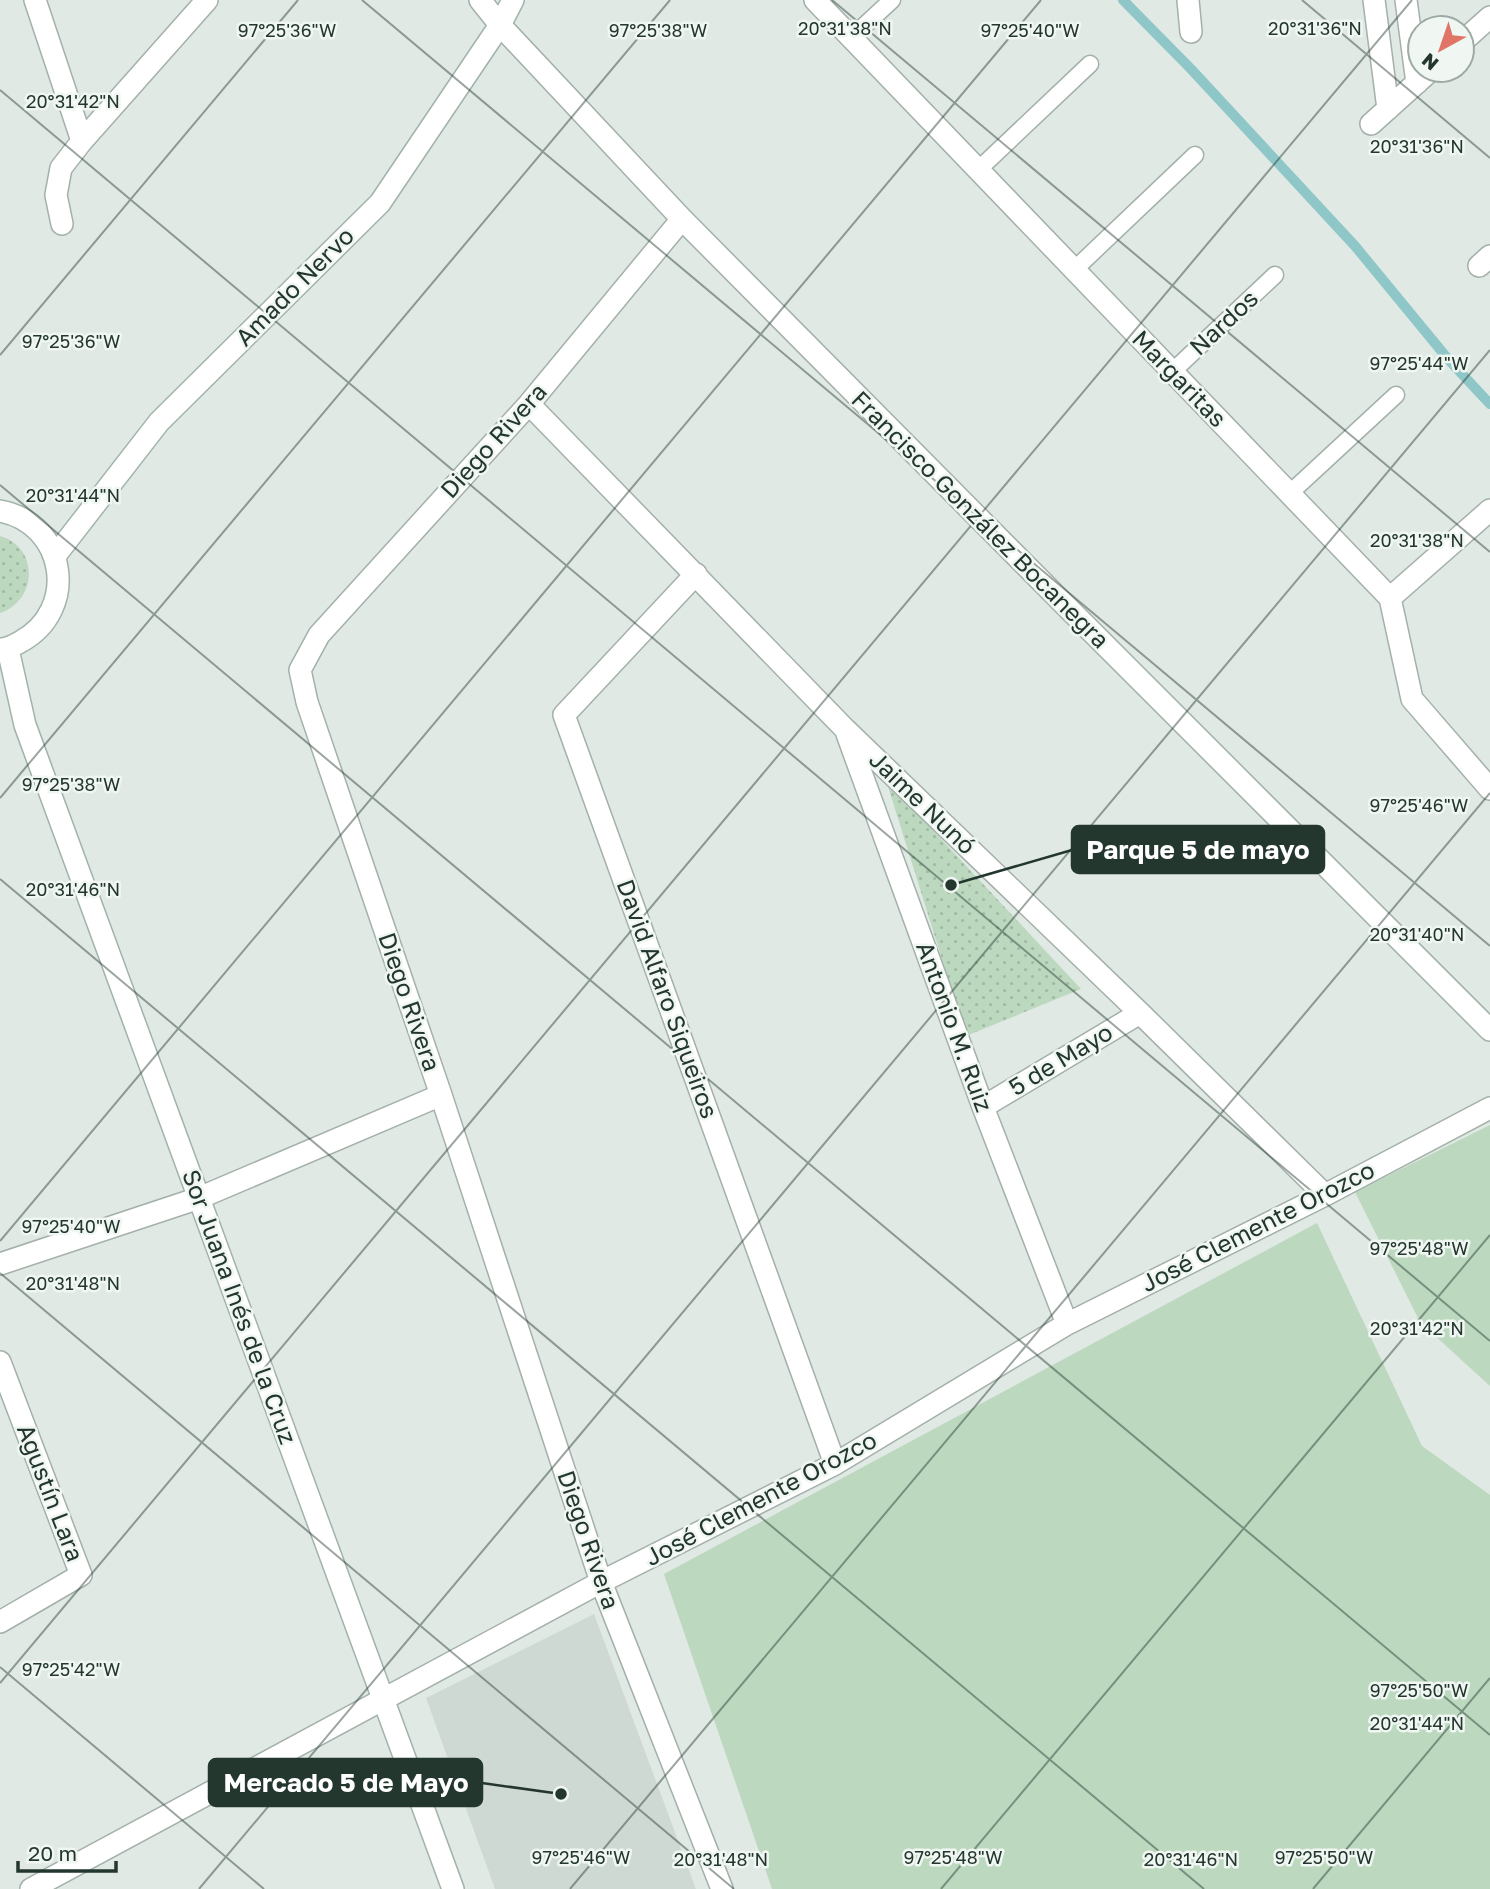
<svg xmlns="http://www.w3.org/2000/svg" width="1490" height="1889" font-family="'Golos Text',sans-serif">
<style>
.built{fill:#cfd9d3}
.grass{fill:url(#grass-dots)}
.pitch{fill:#bcd8bf}
.lines{fill:none;stroke-linecap:round;stroke-linejoin:round}
.stream{stroke:#8fc7c8;stroke-width:10}
.service-casing{stroke:#a4b0aa;stroke-width:19}
.minor-casing{stroke:#a4b0aa;stroke-width:24}
.secondary-casing{stroke:#a1b3aa;stroke-width:24}
.service{stroke:#fff;stroke-width:16}
.minor{stroke:#fff;stroke-width:21}
.secondary{stroke:#fff;stroke-width:21}
.ticks{fill:none;stroke:#23372f;stroke-width:2;stroke-opacity:0.45}
.labels{text-anchor:middle;stroke-width:5;stroke-linejoin:round;paint-order:stroke}
.street-label{font-size:24px;fill:#23372f;stroke:#f0f6f2}
.ticks-label{font-size:18px;text-anchor:middle;fill:#23372f;stroke:#f0f6f2;stroke-width:5;stroke-linejoin:round;paint-order:stroke}
.leader{fill:none;stroke:#23372f;stroke-width:2.5}
.callout-dot{fill:#23372f;stroke:#f0f6f2;stroke-width:2.5}
.callout{fill:#23372f;stroke:#23372f;stroke-width:2.5}
.callout-label{font-size:26px;text-anchor:middle;font-weight:bold;fill:#fff}
</style>
<defs>
<pattern id="grass-dots" width="8" height="8" patternUnits="userSpaceOnUse" patternTransform="scale(1.75)"><rect width="8" height="8" fill="#bcd8bf"/><path d="M2 2h.1M6 6h.1" fill="none" stroke="#a1baa4" stroke-width="1.8" stroke-linecap="round"/></pattern>
</defs>
<rect width="100%" height="100%" fill="#e0e9e4"/>
<path class="built" d="M 594,1614 L 696,1889 L 495,1889 L 426,1698 Z"/>
<path class="grass" d="M 0,536 C 39,547 38,600 0,613 Z
M 886,780 L 1081,989 L 966,1036 Z"/>
<path class="pitch" d="M 1490,1125 L 1490,1386 L 1420,1322 L 1355,1192 Z
M 1317,1223 L 1422,1446 L 1490,1495 L 1490,1889 L 772,1889 L 664,1574 Z"/>
<g class="lines">
<path class="stream" d="M 1123,0 L 1191,69 L 1355,246 L 1448,359 L 1490,404"/>
<defs>
<path id="service" d="M 851,38 L 892,0
M 978,170 L 1090,64
M 1074,270 L 1195,155
M 1172,372 L 1275,275
M 1289,494 L 1396,395"/>
<path id="minor" d="M 35,0 L 82,141
M 480,0 L 500,25 L 682,219 L 1064,604 L 1490,1030
M 815,0 L 1390,598 L 1412,699 L 1490,789
M 1188,0 L 1191,32
M 1374,0 L 1388,109
M 1406,0 L 1417,83
M 1462,42 L 1490,17
M 1371,124 L 1431,70
M 682,219 L 529,404 L 319,635 L 300,670 L 307,702 L 441,1095 L 601,1582 L 722,1889
M 62,224 L 56,195 L 61,168 L 82,141 L 207,0
M 1479,266 L 1490,256
M 529,404 L 845,729 L 1140,1013 L 1325,1195
M 696,574 L 564,715 L 835,1464
M 1390,598 L 1490,510
M 847,734 L 983,1107 L 1067,1324
M 983,1107 L 1140,1013
M 0,1264 L 199,1198 L 441,1095
M 0,1362 L 81,1575 L 0,1622
M 31,1889 L 601,1582 L 835,1464 L 1067,1324 L 1325,1195 L 1490,1108"/>
<path id="secondary" d="M 0,511 C 66,523 80,610 20,642 C 13,646 8,649 0,649
M 55,556 L 159,422 L 380,203 L 500,25 L 513,0
M 8,649 L 25,725 L 453,1889"/>
</defs>
<use href="#service" class="service-casing"/>
<use href="#minor" class="minor-casing"/>
<use href="#secondary" class="secondary-casing"/>
<use href="#service" class="service"/>
<use href="#minor" class="minor"/>
<use href="#secondary" class="secondary"/>
</g>
<path class="ticks" d="M 362,0 L 1490,946M 832,0 L 1490,552M 1302,0 L 1490,158M 0,90 L 1490,1341M 0,355 L 298,0M 0,485 L 1490,1735M 0,798 L 670,0M 0,879 L 1204,1889M 0,1241 L 1041,0M 0,1273 L 734,1889M 0,1667 L 264,1889M 0,1683 L 1412,0M 199,1889 L 1490,350M 570,1889 L 1490,793M 941,1889 L 1490,1235M 1313,1889 L 1490,1678"/>
<g class="labels">
<g class="street-label">
<text transform="translate(295 287) rotate(-45)" y="8">Amado Nervo</text>
<text transform="translate(1224 323) rotate(-43)" y="8">Nardos</text>
<text transform="translate(1179 379) rotate(46)" y="8">Margaritas</text>
<text transform="translate(494 441) rotate(-48)" y="8">Diego Rivera</text>
<text transform="translate(980 520) rotate(45)" y="8">Francisco González Bocanegra</text>
<text transform="translate(922 803) rotate(44)" y="8">Jaime Nunó</text>
<text transform="translate(667 999) rotate(70)" y="8">David Alfaro Siqueiros</text>
<text transform="translate(409 1002) rotate(71)" y="8">Diego Rivera</text>
<text transform="translate(954 1027) rotate(70)" y="8">Antonio M. Ruiz</text>
<text transform="translate(1061 1060) rotate(-31)" y="8">5 de Mayo</text>
<text transform="translate(1258 1227) rotate(-27)" y="8">José Clemente Orozco</text>
<text transform="translate(239 1307) rotate(70)" y="8">Sor Juana Inés de la Cruz</text>
<text transform="translate(50 1493) rotate(69)" y="8">Agustín Lara</text>
<text transform="translate(761 1499) rotate(-28)" y="8">José Clemente Orozco</text>
<text transform="translate(588 1540) rotate(71)" y="8">Diego Rivera</text>
</g>
</g>
<g class="ticks-label">
<text x="845" y="35">20°31'38"N</text>
<text x="1315" y="35">20°31'36"N</text>
<text x="287" y="37">97°25'36"W</text>
<text x="658" y="37">97°25'38"W</text>
<text x="1030" y="37">97°25'40"W</text>
<text x="73" y="108">20°31'42"N</text>
<text x="1417" y="153">20°31'36"N</text>
<text x="71" y="348">97°25'36"W</text>
<text x="1419" y="370">97°25'44"W</text>
<text x="73" y="502">20°31'44"N</text>
<text x="1417" y="547">20°31'38"N</text>
<text x="71" y="791">97°25'38"W</text>
<text x="1419" y="812">97°25'46"W</text>
<text x="73" y="896">20°31'46"N</text>
<text x="1417" y="941">20°31'40"N</text>
<text x="71" y="1233">97°25'40"W</text>
<text x="1419" y="1255">97°25'48"W</text>
<text x="73" y="1290">20°31'48"N</text>
<text x="1417" y="1335">20°31'42"N</text>
<text x="71" y="1676">97°25'42"W</text>
<text x="1419" y="1697">97°25'50"W</text>
<text x="1417" y="1730">20°31'44"N</text>
<text x="581" y="1864">97°25'46"W</text>
<text x="953" y="1864">97°25'48"W</text>
<text x="1324" y="1864">97°25'50"W</text>
<text x="721" y="1866">20°31'48"N</text>
<text x="1191" y="1866">20°31'46"N</text>
</g>
<path class="leader" d="M951 885L1072 850M561 1794L482 1783"/>
<g class="callout-dot">
<circle cx="951" cy="885" r="7"/>
<circle cx="561" cy="1794" r="7"/>
</g>
<g class="callout">
<rect x="1072" y="826" width="252" height="47" rx="7"/>
<rect x="209" y="1759" width="273" height="47" rx="7"/>
</g>
<g class="callout-label">
<text x="1198" y="859">Parque 5 de mayo</text>
<text x="346" y="1792">Mercado 5 de Mayo</text>
</g>
<g transform="translate(1441 49) rotate(220)"><circle r="33" fill="#f0f6f2" stroke="#9eaaa4" stroke-width="2"/>
<path d="M0-5L12 26L0 18L-12 26Z" fill="#e07467"/>
<text y="-10" font-size="19" font-weight="bold" text-anchor="middle" fill="#23372f">N</text>
</g>
<path d="M18 1861v10h98v-10" fill="none" stroke="#23372f" stroke-width="3.5"/>
<text x="28" y="1861" font-size="21" fill="#23372f" stroke="#f0f6f2" stroke-width="5" paint-order="stroke">20 m</text>
</svg>
